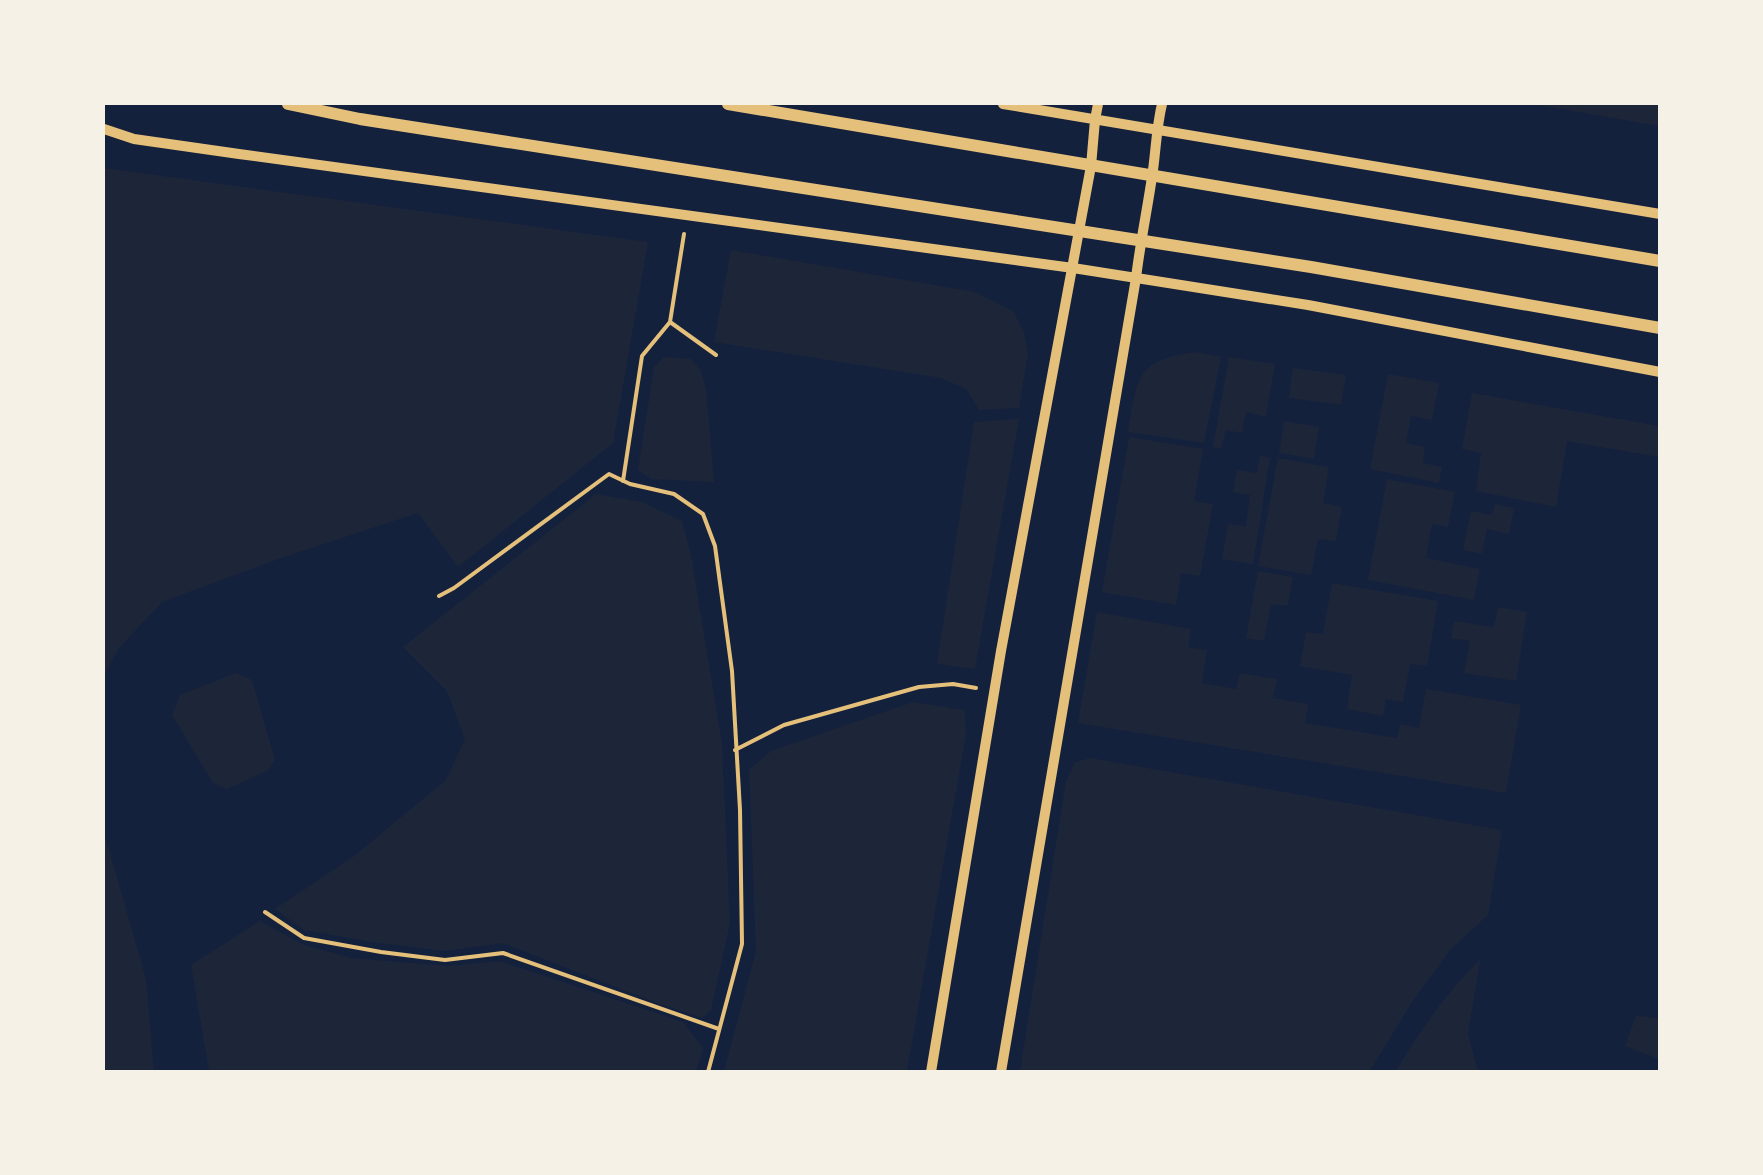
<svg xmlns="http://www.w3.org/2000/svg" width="1763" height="1175" font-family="Barlow,sans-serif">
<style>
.green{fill:#1d2539}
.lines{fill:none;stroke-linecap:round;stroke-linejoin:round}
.path{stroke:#e5c07b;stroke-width:4}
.tertiary{stroke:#e5c07b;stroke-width:10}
.secondary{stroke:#e5c07b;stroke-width:12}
</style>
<rect width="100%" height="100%" fill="#14213d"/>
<path class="green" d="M 1533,104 L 1659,104 L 1659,126 Z
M 104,168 L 648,242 L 613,443 L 458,567 L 418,513 L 281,558 L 162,602 L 119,648 L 104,675 Z
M 731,250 L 975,292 L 1013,311 L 1024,333 L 1028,353 L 1019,408 L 979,410 L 966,389 L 941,378 L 714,342 Z
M 1197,352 L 1221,357 L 1204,443 L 1128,432 C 1138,376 1135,360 1197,352 Z
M 664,357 L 691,359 L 701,371 L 706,390 L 714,482 L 651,479 L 638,470 L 654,367 Z
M 1229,357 L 1275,364 L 1266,417 L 1246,412 L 1242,433 L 1226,430 L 1221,448 L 1213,447 Z
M 1293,368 L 1346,375 L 1341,405 L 1289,398 Z
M 1388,374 L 1439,383 L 1432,420 L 1411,416 L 1406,443 L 1425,447 L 1423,463 L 1442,467 L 1439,483 L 1370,469 Z
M 1472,393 L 1659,426 L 1659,457 L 1567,441 L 1556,507 L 1476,491 L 1481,453 L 1462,449 Z
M 1019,419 L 975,669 L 937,664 L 974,422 Z
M 1284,421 L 1319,427 L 1314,459 L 1279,453 Z
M 1129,437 L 1203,449 L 1194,501 L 1213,504 L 1200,576 L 1181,573 L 1176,605 L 1102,592 Z
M 1260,456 L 1270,458 L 1253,564 L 1222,559 L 1228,524 L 1246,526 L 1250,495 L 1233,492 L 1237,470 L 1257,473 Z
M 1278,458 L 1329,467 L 1323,503 L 1342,507 L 1336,541 L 1318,539 L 1311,575 L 1258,566 Z
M 1387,479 L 1455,492 L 1448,527 L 1432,524 L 1426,558 L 1480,569 L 1474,600 L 1368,580 Z
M 596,494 L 642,502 L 682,521 L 691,555 L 722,744 L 730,923 L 711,1010 L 703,1018 L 657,1003 L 503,943 L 444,951 L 372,942 L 304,930 L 275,909 L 354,856 L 446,780 L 465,739 L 447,691 L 403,647 Z
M 1495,504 L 1514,508 L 1509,534 L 1487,529 L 1482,554 L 1463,550 L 1471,511 L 1492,515 Z
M 1258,571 L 1293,577 L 1288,606 L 1271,604 L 1264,641 L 1246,638 Z
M 1332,583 L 1438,601 L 1427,666 L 1410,664 L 1403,702 L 1386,699 L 1383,716 L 1347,709 L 1352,675 L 1300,666 L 1306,632 L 1323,634 Z
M 1498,607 L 1527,612 L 1516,681 L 1464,673 L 1470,641 L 1451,638 L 1454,621 L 1494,627 Z
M 1097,612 L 1191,629 L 1188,647 L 1207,650 L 1202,683 L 1236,689 L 1240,673 L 1277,679 L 1273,698 L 1308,704 L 1305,723 L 1397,738 L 1400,724 L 1419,728 L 1426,689 L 1521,705 L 1506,793 L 1078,723 Z
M 236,673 L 252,680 L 275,760 L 267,771 L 227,789 L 213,783 L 172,715 L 180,695 Z
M 913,702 L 964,710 L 966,734 L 907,1071 L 724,1071 L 756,951 L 749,770 L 771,751 Z
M 1090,758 L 1502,830 L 1488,915 L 1451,949 L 1412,1002 L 1370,1071 L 1020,1071 L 1066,781 L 1075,762 Z
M 104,832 L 146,979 L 154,1071 L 104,1071 Z
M 260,921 L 304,945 L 351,958 L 448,966 L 500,961 L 683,1022 L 703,1048 L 696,1071 L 209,1071 L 191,965 Z
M 1480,960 L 1468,1034 L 1477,1068 L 1482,1071 L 1396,1071 C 1420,1031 1446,992 1480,960 Z
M 1659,1015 L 1659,1059 L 1625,1046 L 1636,1016 L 1659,1018 Z"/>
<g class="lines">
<path class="path" d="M 684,234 L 670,322 L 716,355
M 623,481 L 642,356 L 670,322
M 439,596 L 454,588 L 609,474 L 630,484 L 674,494 L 703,514 L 715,546 L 732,671 L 740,810 L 742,944 L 708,1072
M 735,750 L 784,725 L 919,687 L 953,684 L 976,688
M 265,912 L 304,938 L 381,952 L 445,960 L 503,953 L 719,1029"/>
<path class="tertiary" d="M 1003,104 L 1660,214
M 104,129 L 134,139 L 239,154 L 1073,268 L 1308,305 L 1660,372
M 931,1072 L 1001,651 L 1091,166 L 1095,120 L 1098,104
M 1001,1072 L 1136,278 C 1140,244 1147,211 1152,177 C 1156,152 1156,129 1162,104"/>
<path class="secondary" d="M 288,104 L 360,119 L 1311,267 L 1660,328
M 728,104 L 1660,261"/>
</g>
<rect width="1763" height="1175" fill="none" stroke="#f6f1e7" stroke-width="210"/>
</svg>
